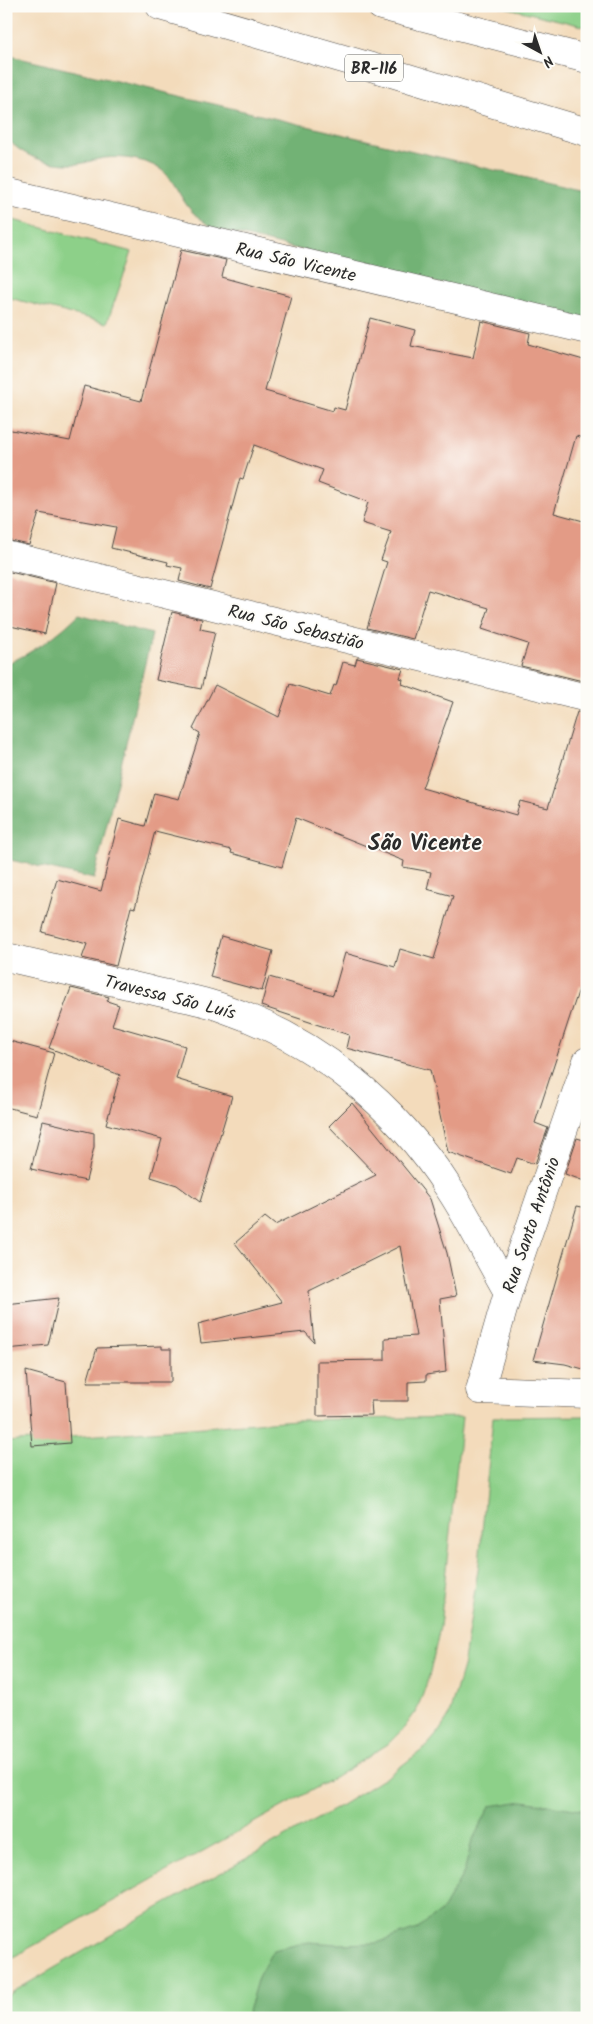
<svg xmlns="http://www.w3.org/2000/svg" width="593" height="2024" font-family="Kalam,sans-serif">
<style>
.green{fill:#8dd089;stroke:#5c7e5a}
.forest{fill:#72b275;stroke:#4e6e50}
.building{fill:#e39b86}
.lines{fill:none;stroke-linecap:round;stroke-linejoin:round}
.minor-casing{stroke:#494541;stroke-width:29}
.motorway-casing{stroke:#494541;stroke-width:29}
.minor{stroke:#fff;stroke-width:28}
.motorway{stroke:#fff;stroke-width:28}
.labels{text-anchor:middle;stroke-width:4;stroke-linejoin:round;paint-order:stroke}
.shield{fill:#fdfcf7;stroke:#6a6a68;stroke-width:1}
.shield-label{font-size:16px;font-weight:bold;fill:#2b2b2b}
.street-label{font-size:18px;fill:#2b2b2b;stroke:#fdfcf7}
.district-label{font-size:22px;font-weight:bold;fill:#2b2b2b;stroke:#fdfcf7}
</style>
<rect width="100%" height="100%" fill="#fdfcf7"/>
<filter id="ink" filterUnits="userSpaceOnUse"><feTurbulence type="fractalNoise" baseFrequency=".02" numOctaves="2"/><feDisplacementMap in="SourceGraphic" scale="10" xChannelSelector="R" yChannelSelector="G"/><feConvolveMatrix kernelMatrix="1 2 1 2 8 2 1 2 1" color-interpolation-filters="sRGB"/></filter>
<filter id="wash" filterUnits="userSpaceOnUse"><feTurbulence type="fractalNoise" baseFrequency=".0096" numOctaves="4" result="noise"/><feDisplacementMap in="SourceGraphic" scale="20" xChannelSelector="R" yChannelSelector="G"/><feGaussianBlur stdDeviation="1.12" result="paint"/><feColorMatrix in="noise" values="0 0 0 0 0 0 0 0 0 0 0 0 0 0 0 0 0 1.4 0 .05"/><feComposite in="paint" operator="in"/></filter>
<g filter="url(#wash)">
<rect width="100%" height="100%" fill="#f3dbbb"/>
<path class="green" d="M 500,6 L 587,6 L 587,27 Z
M 6,218 L 132,252 L 107,323 L 6,297 Z
M 587,1416 L 587,2018 L 6,2018 L 6,1996 L 156,1909 L 335,1809 L 388,1776 L 425,1748 L 438,1733 L 448,1718 L 463,1667 L 479,1563 L 493,1417 Z
M 462,1417 L 440,1627 L 430,1673 L 423,1694 L 415,1713 L 404,1728 L 388,1744 L 334,1778 L 6,1961 L 6,1442 L 296,1420 Z"/>
<path class="forest" d="M 6,55 L 587,192 L 587,320 L 212,228 C 205,222 195,216 189,208 C 179,196 173,177 160,169 C 145,159 121,156 104,158 C 95,159 87,163 78,164 C 51,165 24,159 6,137 Z
M 79,614 L 152,634 L 94,879 L 6,859 L 6,664 C 34,652 58,635 79,614 Z
M 523,1801 L 587,1811 L 587,2018 L 246,2018 L 258,1977 L 273,1950 L 309,1942 L 337,1944 L 377,1943 L 417,1929 L 443,1909 L 464,1872 L 472,1841 L 490,1806 Z"/>
<g id="blocks">
<path class="building" d="M 181,250 L 226,260 L 222,277 L 291,296 L 265,391 L 333,411 L 334,407 L 345,410 L 370,318 L 415,330 L 411,346 L 473,358 L 481,321 L 530,333 L 528,344 L 587,361 L 587,439 L 576,436 L 554,513 L 587,522 L 587,682 L 521,666 L 528,644 L 482,629 L 489,608 L 428,590 L 413,639 L 367,628 L 387,562 L 381,560 L 391,532 L 362,523 L 368,502 L 318,483 L 323,470 L 254,445 L 243,479 L 240,478 L 210,589 L 179,581 L 182,568 L 167,565 L 168,562 L 111,548 L 116,527 L 39,513 L 29,545 L 6,540 L 6,429 L 70,441 L 84,386 L 141,401 Z
M 6,571 L 56,583 L 45,634 L 6,625 Z
M 172,612 L 202,619 L 200,629 L 215,632 L 201,689 L 156,680 Z
M 357,658 L 403,669 L 400,678 L 403,679 L 402,684 L 453,702 L 422,788 L 516,815 L 520,801 L 548,808 L 577,712 L 587,713 L 587,988 L 580,986 L 535,1123 L 548,1128 L 535,1164 L 517,1158 L 511,1174 L 448,1152 L 430,1070 L 346,1048 L 349,1035 L 261,1006 L 269,977 L 333,995 L 345,953 L 395,967 L 400,949 L 434,959 L 453,896 L 427,889 L 431,872 L 403,867 L 404,861 L 296,818 L 282,867 L 231,853 L 232,850 L 155,831 L 135,908 L 131,907 L 116,966 L 82,958 L 87,944 L 42,932 L 57,879 L 101,891 L 119,819 L 145,826 L 154,793 L 179,799 L 200,733 L 193,729 L 215,685 L 279,717 L 290,684 L 330,696 L 334,685 L 336,686 L 343,662 L 355,665 Z
M 221,936 L 273,951 L 262,991 L 210,977 Z
M 71,988 L 109,997 L 107,1001 L 119,1005 L 112,1025 L 185,1046 L 176,1079 L 232,1096 L 200,1202 L 177,1185 L 151,1177 L 162,1139 L 106,1124 L 120,1075 L 49,1048 Z
M 6,1040 L 54,1053 L 37,1115 L 6,1107 Z
M 352,1103 L 430,1199 L 447,1253 L 456,1296 L 440,1299 L 446,1372 L 426,1375 L 426,1381 L 408,1382 L 408,1401 L 371,1401 L 372,1415 L 317,1416 L 317,1361 L 385,1360 L 385,1338 L 416,1336 L 400,1246 L 309,1291 L 314,1342 L 305,1332 L 201,1343 L 198,1324 L 282,1302 L 235,1243 L 265,1217 L 275,1225 L 376,1175 L 329,1126 Z
M 43,1121 L 94,1133 L 94,1147 L 86,1181 L 31,1169 Z
M 577,1138 L 587,1141 L 587,1182 L 565,1174 Z
M 577,1206 L 587,1208 L 587,1370 L 565,1364 L 533,1360 Z
M 59,1298 L 48,1345 L 6,1349 L 6,1304 Z
M 162,1346 L 162,1349 L 171,1349 L 171,1382 L 87,1382 L 97,1348 Z
M 26,1371 L 66,1382 L 70,1443 L 32,1446 Z"/>
</g>
</g>
<g filter="url(#ink)">
<use href="#blocks" fill-opacity="0" stroke="#494541" stroke-width="1"/>
<g class="lines">
<defs>
<path id="minor" d="M 6,192 L 587,330
M 6,555 L 587,698
M 6,957 C 54,968 102,979 150,990 C 173,996 198,999 220,1007 C 317,1040 395,1104 450,1190 C 471,1222 488,1258 508,1292
M 587,1061 L 508,1292 L 480,1390 L 587,1394"/>
<path id="motorway" d="M 160,6 L 385,71 L 587,132
M 381,6 L 587,59"/>
</defs>
<use href="#minor" class="minor-casing"/>
<use href="#motorway" class="motorway-casing"/>
<use href="#minor" class="minor"/>
<use href="#motorway" class="motorway"/>
</g>
</g>
<g class="labels">
<rect class="shield" x="345" y="54.5" width="58" height="27" rx="4"/>
<g class="shield-label">
<text x="374" y="74">BR-116</text>
</g>
<g class="street-label">
<text transform="translate(296 262) rotate(13)" y="6">Rua São Vicente</text>
<text transform="translate(296 627) rotate(14)" y="6">Rua São Sebastião</text>
<text transform="translate(170 997) rotate(14)" y="6">Travessa São Luís</text>
<text transform="translate(531 1225) rotate(-71)" y="6">Rua Santo Antônio</text>
</g>
<g class="district-label">
<text x="425" y="850">São Vicente</text>
</g>
</g>
<rect width="593" height="2024" fill="none" stroke="#fdfcf7" stroke-width="25"/>
<g transform="translate(540 52) rotate(140)" stroke="#fdfcf7" stroke-width="4" paint-order="stroke">
<path d="M0-4L9 19L0 12L-9 19Z" fill="#2b2b2b"/>
<text y="-8" font-size="14" font-weight="bold" text-anchor="middle" fill="#2b2b2b">N</text>
</g>
</svg>
